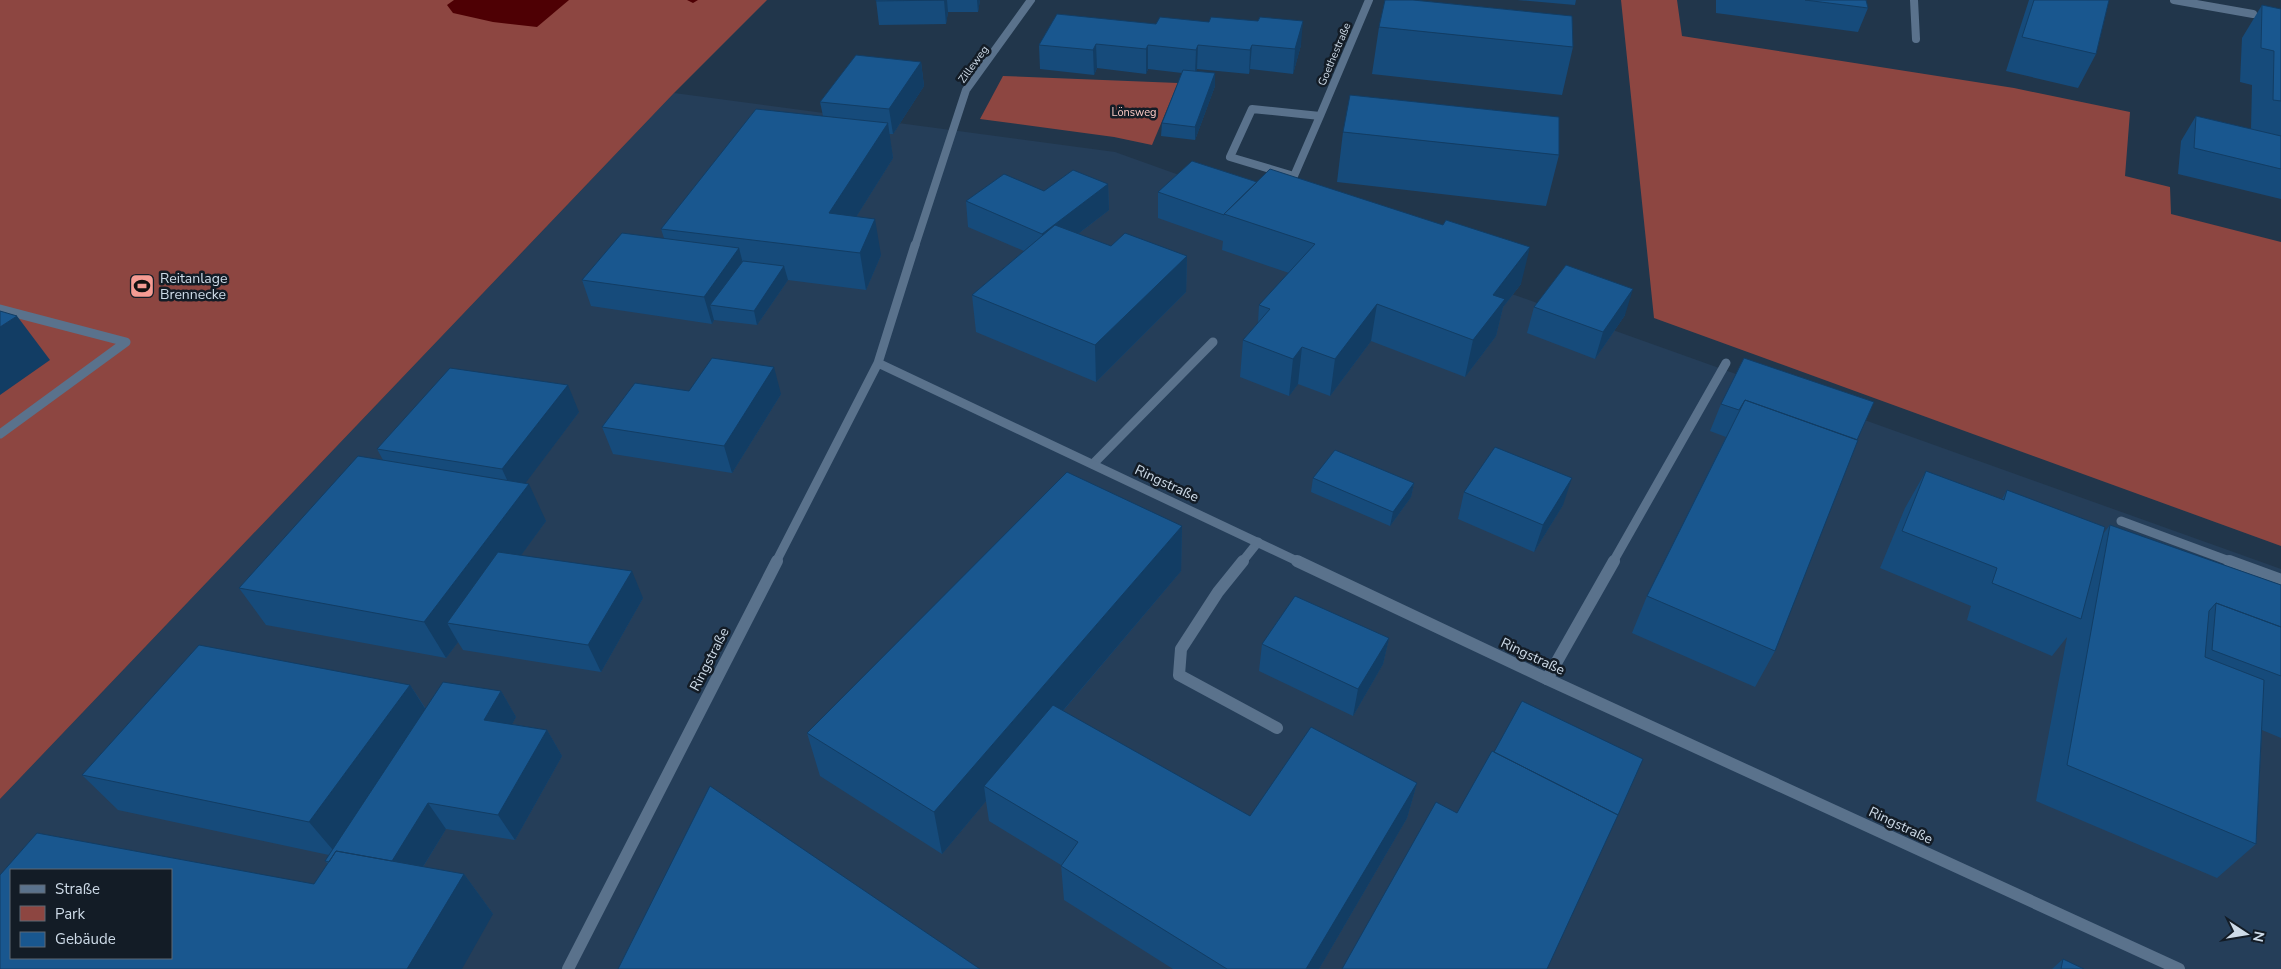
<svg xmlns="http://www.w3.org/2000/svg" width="2281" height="969" font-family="'Nunito Sans',sans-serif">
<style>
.built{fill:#253e59;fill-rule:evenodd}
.green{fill:#8d4641}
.water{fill:#4e0004}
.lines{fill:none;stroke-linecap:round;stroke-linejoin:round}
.stream{fill:#4e0004;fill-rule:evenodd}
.lane-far1{stroke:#5a728c;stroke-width:9}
.lane{stroke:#5a728c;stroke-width:12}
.street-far2{stroke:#5a728c;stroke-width:8}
.street-far1{stroke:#5a728c;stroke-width:9}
.street{stroke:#5a728c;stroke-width:12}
.wall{fill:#164b7b}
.shaded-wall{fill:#123d64}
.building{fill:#19578f;stroke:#123d64;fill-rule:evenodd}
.labels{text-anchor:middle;stroke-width:5;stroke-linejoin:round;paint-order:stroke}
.far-street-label{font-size:11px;fill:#cedbe8;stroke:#131c26}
.far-park-label{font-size:11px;fill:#fac9c4;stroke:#131c26}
.poi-label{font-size:14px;fill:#cedbe8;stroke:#131c26;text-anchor:start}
.street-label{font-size:14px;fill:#cedbe8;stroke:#131c26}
</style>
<rect width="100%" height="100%" fill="#21364b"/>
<path class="built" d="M 674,93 L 1115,152 L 2281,569 L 2281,969 L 0,969 L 0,799 ZM 11,870 L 171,870 L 171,958 L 11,958 Z"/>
<path class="green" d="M 0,0 L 767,0 L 674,93 L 0,799 Z
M 1621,0 L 1677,0 L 1682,36 L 2014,88 L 2130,112 L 2125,176 L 2170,187 L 2171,214 L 2281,242 L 2281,546 L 1654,318 Z
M 1003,76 L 1178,83 L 1152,145 L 1114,137 L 980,119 Z"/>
<path class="water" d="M 454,0 L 569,0 L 537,27 L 493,22 L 453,13 L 447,5 Z"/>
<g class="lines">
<path class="stream" d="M 687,0 L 698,0 L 693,3 Z"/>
<path class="lane-far1" d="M 0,309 L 126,342 L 0,434
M 1093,464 L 1213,342
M 2121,521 L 2232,562
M 1242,562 L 1258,542
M 1613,562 L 1726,363"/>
<path class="lane" d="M 1243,561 L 1218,592 L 1181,649 L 1179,675 L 1277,728
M 2229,561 L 2281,580
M 1547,679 L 1614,561"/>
<path class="street-far2" d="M 1914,0 L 1916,39
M 2174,0 L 2253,14
M 1252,109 L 1320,116 L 1294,176 L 1230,157 Z
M 1320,116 L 1369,0
M 915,246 L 966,90 L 1031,0"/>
<path class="street-far1" d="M 878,363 L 1299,562
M 776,562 L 878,363 L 915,245"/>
<path class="street" d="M 1297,561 L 1547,679 L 2179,969
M 568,969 L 777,561"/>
</g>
<path class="wall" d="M 876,0 L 980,0 L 978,12 L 948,12 L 946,24 L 879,25 Z
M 1517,0 L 1576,0 L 1575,5 Z
M 1716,0 L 1866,0 L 1868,8 L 1858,32 L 1716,13 Z
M 2029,0 L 2109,0 L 2096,54 L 2078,88 L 2006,71 Z
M 2262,5 L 2281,9 L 2281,199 L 2178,174 L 2181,141 L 2196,116 L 2251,129 L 2252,85 L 2240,82 L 2242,38 Z
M 1057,14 L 1301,45 L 1293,74 L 1250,69 L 1249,74 L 1197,69 L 1196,71 L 1215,86 L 1195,140 L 1161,136 L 1162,123 L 1182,73 L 1148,69 L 1146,74 L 1097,68 L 1094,75 L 1040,69 L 1039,45 Z
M 1379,27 L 1573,47 L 1562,95 L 1372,74 Z
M 921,62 L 924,86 L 893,134 L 889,134 L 893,158 L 856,217 L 881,255 L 866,290 L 788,280 L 757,325 L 714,320 L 712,324 L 591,306 L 582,280 L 664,238 L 661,229 L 823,116 L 820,102 Z
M 1343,132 L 1559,155 L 1546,206 L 1337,182 Z
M 1108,184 L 1109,210 L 1078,234 L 1111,246 L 1187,256 L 1186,292 L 1096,382 L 976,332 L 972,295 L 1024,251 L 968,227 L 966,201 Z
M 1158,192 L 1521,284 L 1503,307 L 1496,336 L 1465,377 L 1371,341 L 1330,396 L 1298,384 L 1289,396 L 1240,377 L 1243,340 L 1258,323 L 1259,305 L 1289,273 L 1222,250 L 1223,241 L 1158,218 Z
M 1534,307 L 1625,315 L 1595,359 L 1527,333 Z
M 781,394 L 732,473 L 613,454 L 602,427 Z
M 1721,404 L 1857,440 L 1775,651 L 1755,687 L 1632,633 L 1647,596 L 1726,437 L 1710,431 Z
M 579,412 L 525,483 L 546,521 L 521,555 L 643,598 L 601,672 L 463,650 L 458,642 L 446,658 L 266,625 L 239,588 L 383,460 L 377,449 Z
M 1926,471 L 2002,499 L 2007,490 L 2103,534 L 2110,525 L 2281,585 L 2281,738 L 2262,730 L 2256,844 L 2217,878 L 2036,801 L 2067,637 L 2052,656 L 1967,620 L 1971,606 L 1880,568 L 1905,508 Z
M 1313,478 L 1414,483 L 1411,497 L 1390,526 L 1311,492 Z
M 1464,492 L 1563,505 L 1534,552 L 1458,519 Z
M 1182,526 L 1181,571 L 1063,711 L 1250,816 L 1417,783 L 1407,818 L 1319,969 L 1173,969 L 1064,900 L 1061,865 L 989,821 L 986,801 L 942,854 L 820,776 L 807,733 Z
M 1389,638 L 1383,664 L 1353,716 L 1259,671 L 1262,644 Z
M 410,685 L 426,709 L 501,691 L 516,717 L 512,724 L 547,730 L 562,756 L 515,840 L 446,829 L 423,867 L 464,874 L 493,914 L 314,884 L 328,864 L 325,861 L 329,855 L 118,810 L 82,775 Z
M 2063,959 L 2084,969 L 2052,969 Z"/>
<path class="shaded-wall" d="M 944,0 L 947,0 L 948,12 L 946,24 Z
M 977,0 L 980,0 L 978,12 Z
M 1303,21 L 1301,45 L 1293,74 L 1295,49 Z
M 1096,44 L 1097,68 L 1094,75 L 1093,50 Z
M 1148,45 L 1148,69 L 1146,74 L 1146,49 Z
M 1198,45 L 1197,69 L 1195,74 L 1196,50 Z
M 1252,45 L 1250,69 L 1249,74 L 1250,50 Z
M 921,62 L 924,86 L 893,134 L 889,109 Z
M 1215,73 L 1215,86 L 1195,140 L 1195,127 Z
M 888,123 L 893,158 L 836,249 L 829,213 Z
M 1108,184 L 1109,210 L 1044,260 L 1042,234 Z
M 875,219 L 881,255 L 866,290 L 860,253 Z
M 1530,247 L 1521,284 L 1503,307 L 1496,336 L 1465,377 L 1473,340 L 1493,295 Z
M 739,248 L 746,275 L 710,305 L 714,320 L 712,324 L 704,297 Z
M 1187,256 L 1186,292 L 1096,382 L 1095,345 Z
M 784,266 L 788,280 L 757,325 L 754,311 Z
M 1633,289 L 1625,315 L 1595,359 L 1603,332 Z
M 1377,304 L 1371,341 L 1330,396 L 1335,359 Z
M 17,316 L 50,360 L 0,395 L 0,327 Z
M 1302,347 L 1298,384 L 1289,396 L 1293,359 Z
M 774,367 L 781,394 L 732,473 L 724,446 Z
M 568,385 L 579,412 L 515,497 L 502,469 Z
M 1572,478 L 1563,505 L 1534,552 L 1543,525 Z
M 1414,483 L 1411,497 L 1390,526 L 1393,512 Z
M 529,484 L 546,521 L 469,627 L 447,623 L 458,642 L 446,658 L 424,622 Z
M 1182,526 L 1181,571 L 994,792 L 984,786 L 986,801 L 942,854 L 934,812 Z
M 632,571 L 643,598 L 601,672 L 588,645 Z
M 1389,638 L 1383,664 L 1353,716 L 1358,689 Z
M 410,685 L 433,721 L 338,856 L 309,822 Z
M 501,691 L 516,717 L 500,746 L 484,720 Z
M 547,730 L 562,756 L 515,840 L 498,815 Z
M 1417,783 L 1407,818 L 1319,969 L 1306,969 Z
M 428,803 L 446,829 L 405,896 L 385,872 Z
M 464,874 L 493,914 L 462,969 L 407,969 Z"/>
<path class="building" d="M 876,0 L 944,0 L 876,1 Z
M 1385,0 L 1413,0 L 1572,16 L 1573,47 L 1379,27 Z
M 1805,0 L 1866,0 L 1868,8 Z
M 2034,0 L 2109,0 L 2096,54 L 2022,37 Z
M 2262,5 L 2281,9 L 2281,101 L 2273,100 L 2274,51 L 2261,48 Z
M 1057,14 L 1156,24 L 1160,17 L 1209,22 L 1211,17 L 1258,21 L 1260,17 L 1303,21 L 1295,49 L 1252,45 L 1250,50 L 1198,45 L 1196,50 L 1148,45 L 1146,49 L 1096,44 L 1093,50 L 1039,45 Z
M 856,55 L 921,62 L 889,109 L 820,102 Z
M 1183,70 L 1215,73 L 1195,127 L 1162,123 Z
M 1350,95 L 1559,117 L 1559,155 L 1343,132 Z
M 756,109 L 888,123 L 829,213 L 875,219 L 860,253 L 661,229 Z
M 2196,116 L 2281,136 L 2281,169 L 2194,148 Z
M 1192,161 L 1257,182 L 1224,214 L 1224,215 L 1158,192 Z
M 1270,169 L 1443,225 L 1446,220 L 1530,247 L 1493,295 L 1505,299 L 1473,340 L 1377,304 L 1335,359 L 1302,347 L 1293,359 L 1243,340 L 1270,309 L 1259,305 L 1315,244 L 1224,214 Z
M 1073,170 L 1108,184 L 1042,234 L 966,201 L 1004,174 L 1044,191 Z
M 1055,225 L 1111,246 L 1125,233 L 1187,256 L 1095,345 L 972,295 Z
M 622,233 L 739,248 L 704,297 L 582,280 Z
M 743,261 L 784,266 L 754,311 L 710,305 Z
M 1566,265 L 1633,289 L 1603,332 L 1534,307 Z
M 0,311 L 17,316 L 0,327 Z
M 712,358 L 774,367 L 724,446 L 602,427 L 635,383 L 689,391 Z
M 1744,358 L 1874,402 L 1857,440 L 1745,400 L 1739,410 L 1721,404 Z
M 450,368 L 568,385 L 502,469 L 377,449 Z
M 1745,400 L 1858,440 L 1775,651 L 1647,596 Z
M 1495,447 L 1572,478 L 1543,525 L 1464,492 Z
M 1335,450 L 1414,483 L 1393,512 L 1313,478 Z
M 358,456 L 529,484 L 424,622 L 239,588 Z
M 1926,471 L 2004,500 L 2007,490 L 2105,527 L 2081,619 L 1992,583 L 1997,568 L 1902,531 Z
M 1067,472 L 1182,526 L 934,812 L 807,733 Z
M 2110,525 L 2281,585 L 2281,627 L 2216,603 L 2209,611 L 2205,657 L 2264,680 L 2256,844 L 2067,765 Z
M 498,552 L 632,571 L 588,645 L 447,623 Z
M 1295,596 L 1389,638 L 1358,689 L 1262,644 Z
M 2216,603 L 2281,627 L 2281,676 L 2212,650 Z
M 199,645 L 410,685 L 309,822 L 82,775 Z
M 443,682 L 501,691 L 484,720 L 547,730 L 498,815 L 428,803 L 392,861 L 336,851 L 329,862 L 325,861 Z
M 1522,701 L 1643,759 L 1618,815 L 1494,752 Z
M 1053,705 L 1250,816 L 1311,727 L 1417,783 L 1306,969 L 1227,969 L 1061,866 L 1078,842 L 984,786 Z
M 1492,751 L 1618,815 L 1547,969 L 1342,969 L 1436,802 L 1457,813 Z
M 710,786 L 980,969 L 618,969 Z
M 37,833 L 314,884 L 336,851 L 464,874 L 407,969 L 0,969 L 0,875 ZM 11,870 L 171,870 L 171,958 L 11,958 Z
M 2063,959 L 2084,969 L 2061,969 Z"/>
<defs>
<symbol id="stadium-square" viewBox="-11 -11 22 22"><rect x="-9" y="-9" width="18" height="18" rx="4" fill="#f59c94" stroke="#131c26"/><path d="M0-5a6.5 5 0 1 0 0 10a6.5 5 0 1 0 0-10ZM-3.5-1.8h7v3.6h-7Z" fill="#111"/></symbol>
</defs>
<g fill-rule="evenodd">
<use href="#stadium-square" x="128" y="272" width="28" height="28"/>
</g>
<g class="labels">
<g class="far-street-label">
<text transform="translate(1334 54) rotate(-67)" y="4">Goethestraße</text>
<text transform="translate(973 64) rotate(-54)" y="4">Zilleweg</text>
</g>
<g class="far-park-label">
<text x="1134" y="116">Lönsweg</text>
</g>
<g class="poi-label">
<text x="160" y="283">Reitanlage<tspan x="160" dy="16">Brennecke</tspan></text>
</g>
<g class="street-label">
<text transform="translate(1167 483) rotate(25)" y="5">Ringstraße</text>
<text transform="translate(1533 656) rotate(25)" y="5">Ringstraße</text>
<text transform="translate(709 659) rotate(-63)" y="5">Ringstraße</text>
<text transform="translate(1901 825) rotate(25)" y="5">Ringstraße</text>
</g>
</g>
<rect x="10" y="869" width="162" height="90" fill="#131c26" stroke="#5e6874"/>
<rect x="20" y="885" width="25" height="8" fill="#5a728c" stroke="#5e6874"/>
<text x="55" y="894" font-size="15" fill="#cedbe8">Straße</text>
<rect x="20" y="906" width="25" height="15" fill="#8d4641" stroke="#5e6874"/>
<text x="55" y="919" font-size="15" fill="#cedbe8">Park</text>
<rect x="20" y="932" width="25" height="15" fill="#19578f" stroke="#5e6874"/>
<text x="55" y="944" font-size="15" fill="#cedbe8">Gebäude</text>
<g transform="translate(2246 934) rotate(102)" stroke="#131c26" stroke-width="4" paint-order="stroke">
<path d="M0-4L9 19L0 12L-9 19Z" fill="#cedbe8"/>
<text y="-8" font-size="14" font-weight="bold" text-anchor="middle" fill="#cedbe8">N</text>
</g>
</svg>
